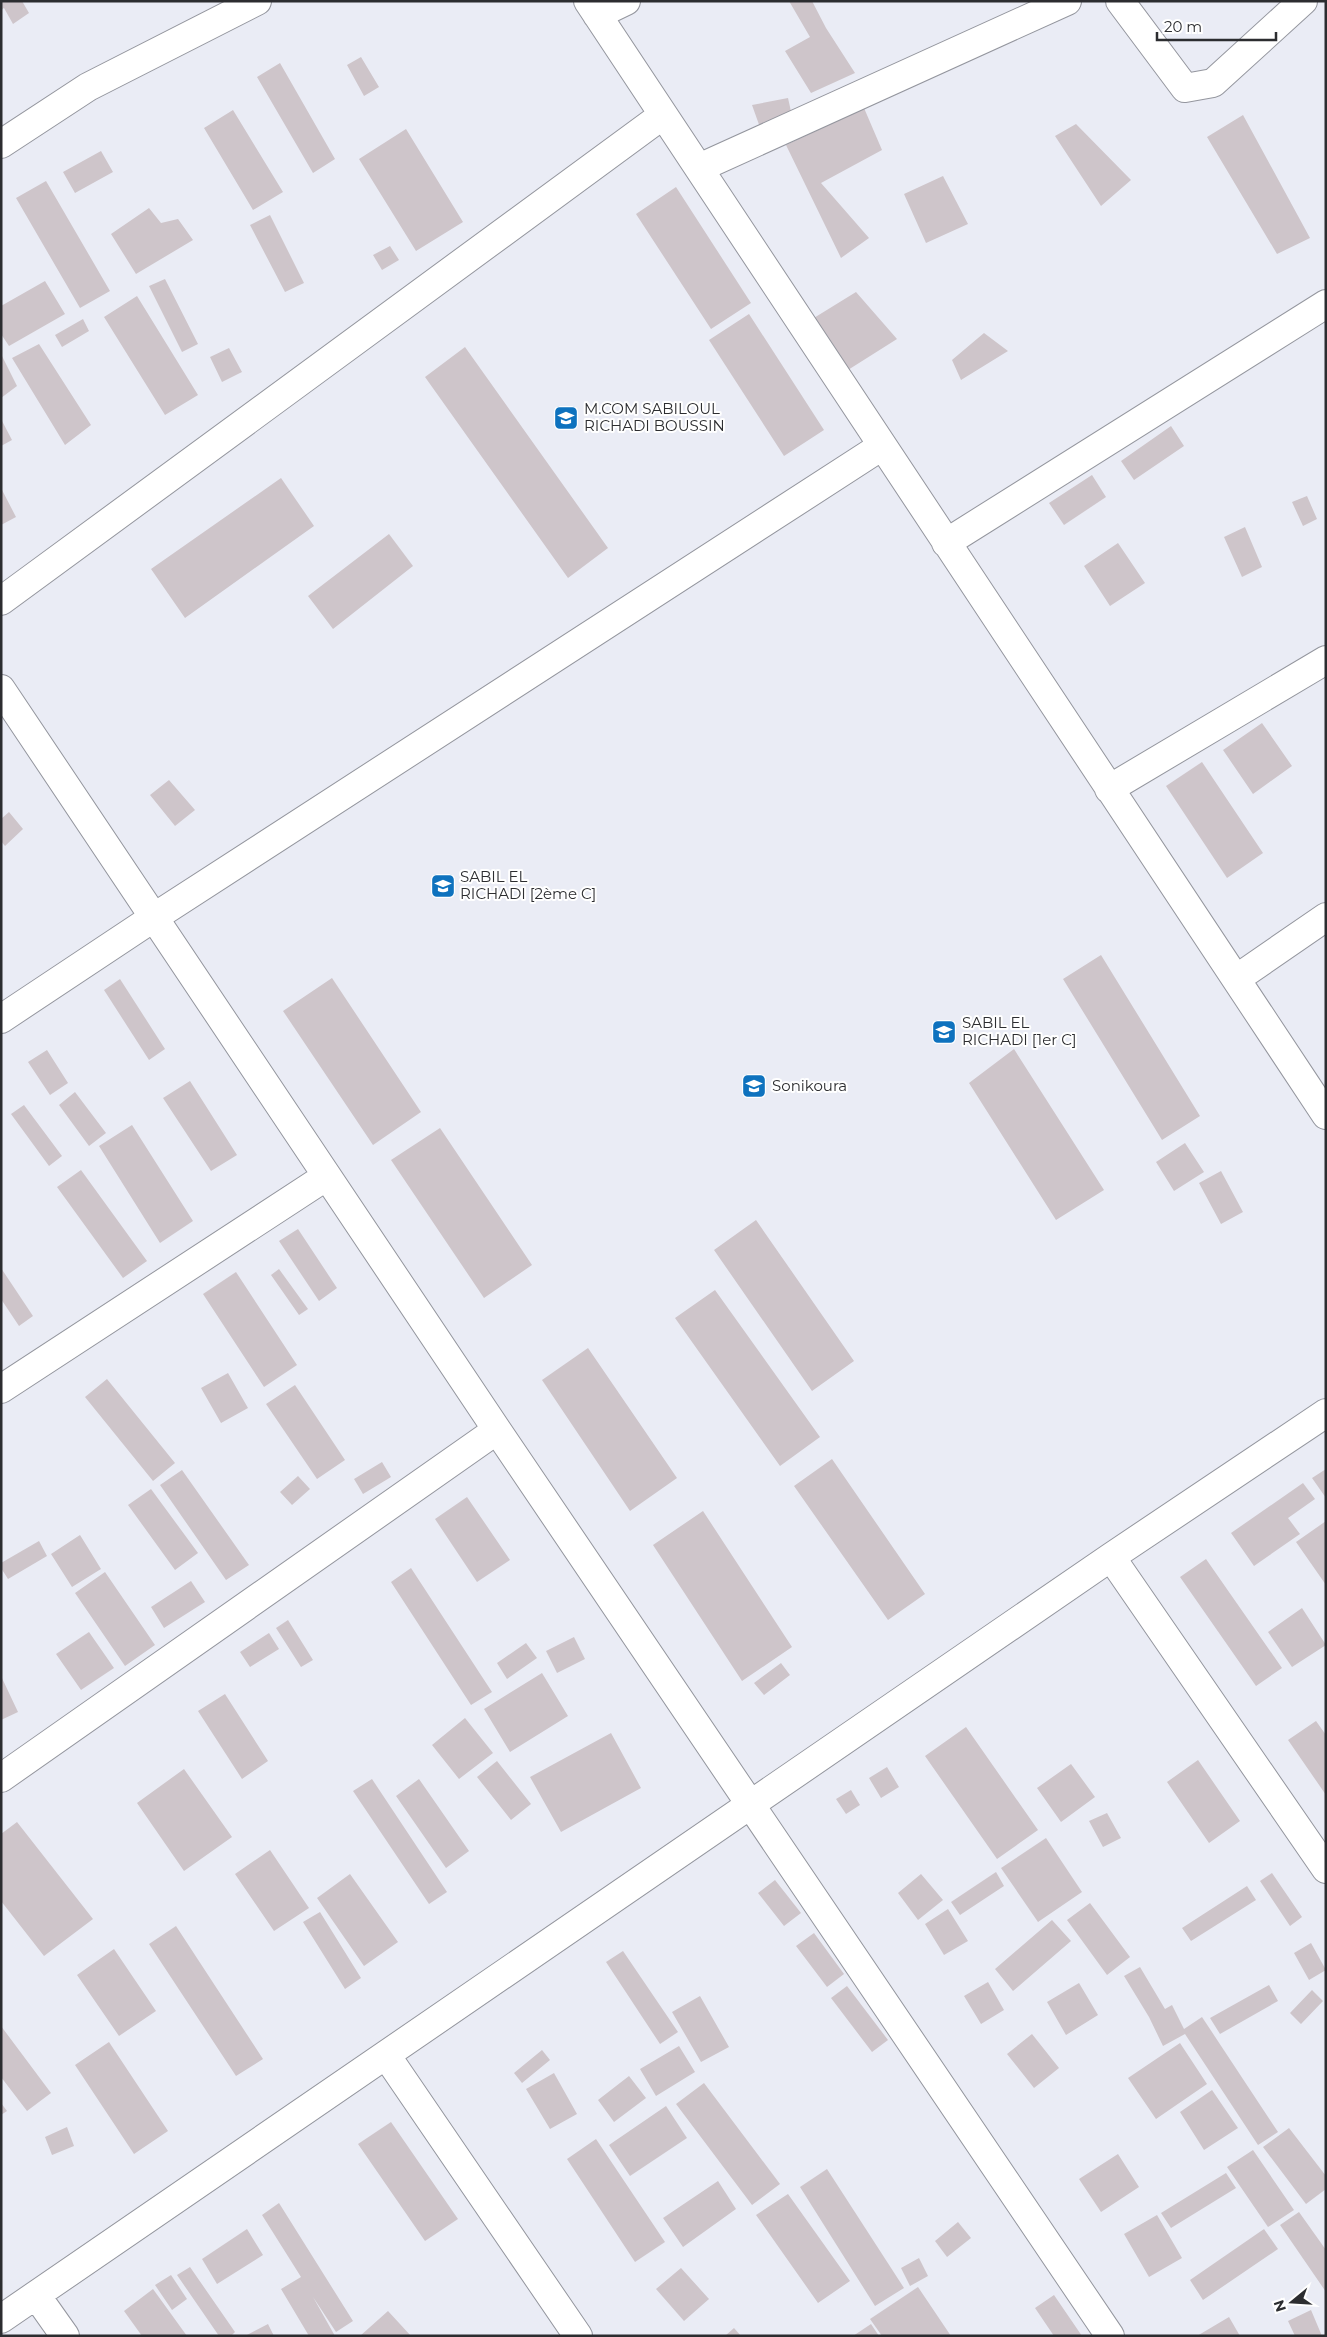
<svg xmlns="http://www.w3.org/2000/svg" width="1327" height="2337" font-family="Montserrat,sans-serif">
<style>
.building{fill:#cec5ca}
.lines{fill:none;stroke-linecap:round;stroke-linejoin:round}
.minor-casing{stroke:#94969e;stroke-width:30}
.minor{stroke:#fff;stroke-width:28}
.labels{text-anchor:middle;stroke-width:4;stroke-linejoin:round;paint-order:stroke}
.poi-label{font-size:15px;fill:#2c2d30;stroke:#fff;text-anchor:start}
</style>
<rect width="100%" height="100%" fill="#eaecf5"/>
<path class="building" d="M 1,1 L 22,1 L 29,13 L 13,24 L 4,8 L 1,10 Z
M 789,1 L 812,1 L 826,28 L 855,73 L 811,93 L 785,51 L 810,37 Z
M 361,57 L 379,87 L 364,96 L 347,65 Z
M 280,63 L 335,159 L 313,173 L 257,77 Z
M 788,98 L 792,116 L 762,133 L 752,105 Z
M 864,108 L 882,150 L 821,183 L 869,238 L 841,258 L 786,145 Z
M 233,110 L 283,192 L 253,210 L 204,128 Z
M 1243,115 L 1310,238 L 1277,254 L 1207,137 Z
M 1076,124 L 1131,180 L 1101,206 L 1055,136 Z
M 406,129 L 463,222 L 416,251 L 359,159 Z
M 101,151 L 113,172 L 75,193 L 63,172 Z
M 943,176 L 968,224 L 926,243 L 904,194 Z
M 46,181 L 110,291 L 80,308 L 16,198 Z
M 676,187 L 751,303 L 711,329 L 636,214 Z
M 149,208 L 161,223 L 178,219 L 193,240 L 136,274 L 111,234 Z
M 270,215 L 304,283 L 285,292 L 250,225 Z
M 390,246 L 399,260 L 382,270 L 373,255 Z
M 165,279 L 198,344 L 182,352 L 149,286 Z
M 45,281 L 65,314 L 9,346 L 1,334 L 1,306 Z
M 856,292 L 897,339 L 840,375 L 809,321 Z
M 137,296 L 198,395 L 165,415 L 104,317 Z
M 749,314 L 824,430 L 784,456 L 709,340 Z
M 83,319 L 89,331 L 62,347 L 55,335 Z
M 984,333 L 1008,351 L 961,380 L 952,360 Z
M 39,344 L 91,425 L 65,445 L 12,358 Z
M 465,347 L 608,548 L 568,578 L 425,377 Z
M 229,348 L 242,372 L 222,382 L 210,357 Z
M 1,354 L 17,386 L 1,398 Z
M 1,419 L 12,440 L 1,446 Z
M 1171,426 L 1184,446 L 1134,480 L 1121,461 Z
M 1092,475 L 1106,497 L 1064,525 L 1049,503 Z
M 281,478 L 314,526 L 185,618 L 151,569 Z
M 1,488 L 16,517 L 1,525 Z
M 1307,496 L 1317,519 L 1303,526 L 1292,502 Z
M 1245,527 L 1262,567 L 1242,577 L 1224,537 Z
M 389,534 L 413,566 L 333,629 L 308,596 Z
M 1118,543 L 1145,583 L 1110,606 L 1084,566 Z
M 1262,723 L 1292,766 L 1253,794 L 1223,750 Z
M 1202,762 L 1263,853 L 1227,878 L 1166,786 Z
M 169,780 L 195,810 L 175,826 L 150,795 Z
M 9,812 L 23,829 L 5,846 L 1,841 L 1,819 Z
M 1101,955 L 1200,1116 L 1162,1140 L 1063,979 Z
M 332,978 L 421,1112 L 373,1145 L 283,1011 Z
M 120,979 L 165,1049 L 149,1060 L 104,990 Z
M 1014,1049 L 1104,1190 L 1056,1220 L 969,1083 Z
M 47,1050 L 68,1083 L 50,1095 L 28,1062 Z
M 190,1081 L 237,1155 L 211,1171 L 163,1098 Z
M 75,1092 L 106,1133 L 89,1146 L 59,1105 Z
M 24,1105 L 62,1156 L 49,1166 L 11,1114 Z
M 132,1125 L 193,1221 L 160,1243 L 99,1146 Z
M 440,1128 L 532,1265 L 484,1298 L 391,1160 Z
M 1185,1143 L 1204,1172 L 1174,1191 L 1156,1162 Z
M 81,1170 L 147,1261 L 123,1278 L 57,1187 Z
M 1221,1171 L 1243,1212 L 1221,1224 L 1199,1183 Z
M 756,1220 L 854,1361 L 812,1391 L 714,1250 Z
M 298,1229 L 337,1288 L 319,1301 L 279,1241 Z
M 1,1268 L 33,1316 L 19,1326 L 1,1299 Z
M 279,1269 L 308,1309 L 299,1315 L 271,1275 Z
M 236,1272 L 297,1365 L 264,1387 L 203,1294 Z
M 715,1290 L 820,1437 L 780,1466 L 675,1318 Z
M 588,1348 L 677,1478 L 630,1511 L 542,1380 Z
M 228,1373 L 248,1408 L 221,1423 L 201,1388 Z
M 107,1379 L 175,1463 L 153,1481 L 85,1397 Z
M 295,1385 L 345,1460 L 317,1479 L 266,1404 Z
M 832,1459 L 925,1594 L 888,1620 L 794,1486 Z
M 382,1462 L 391,1477 L 363,1494 L 354,1479 Z
M 1326,1469 L 1326,1498 L 1312,1478 Z
M 182,1470 L 249,1565 L 226,1580 L 160,1485 Z
M 298,1476 L 310,1489 L 292,1505 L 280,1492 Z
M 1303,1483 L 1315,1499 L 1288,1518 L 1300,1534 L 1254,1566 L 1231,1533 Z
M 151,1489 L 198,1553 L 175,1570 L 128,1505 Z
M 467,1497 L 510,1560 L 477,1582 L 435,1519 Z
M 703,1511 L 792,1647 L 742,1681 L 653,1545 Z
M 1326,1521 L 1326,1585 L 1296,1542 Z
M 80,1535 L 101,1569 L 72,1587 L 51,1554 Z
M 39,1541 L 47,1556 L 8,1579 L 1,1568 L 1,1563 Z
M 1206,1559 L 1282,1668 L 1256,1686 L 1180,1577 Z
M 411,1568 L 492,1692 L 471,1705 L 391,1582 Z
M 105,1572 L 155,1645 L 125,1666 L 75,1593 Z
M 191,1581 L 205,1602 L 164,1628 L 151,1607 Z
M 1302,1608 L 1326,1645 L 1292,1667 L 1268,1632 Z
M 288,1620 L 313,1660 L 301,1667 L 276,1628 Z
M 89,1632 L 114,1668 L 81,1690 L 56,1654 Z
M 269,1633 L 279,1649 L 250,1667 L 240,1652 Z
M 574,1637 L 585,1659 L 557,1673 L 546,1651 Z
M 526,1643 L 537,1658 L 507,1679 L 497,1663 Z
M 781,1663 L 790,1675 L 764,1695 L 754,1683 Z
M 542,1673 L 568,1716 L 510,1752 L 484,1709 Z
M 1,1676 L 18,1712 L 1,1720 Z
M 225,1694 L 268,1761 L 242,1779 L 198,1711 Z
M 465,1718 L 493,1753 L 459,1779 L 432,1745 Z
M 1316,1721 L 1326,1735 L 1326,1795 L 1288,1740 Z
M 966,1727 L 1038,1830 L 997,1859 L 925,1756 Z
M 611,1733 L 641,1788 L 561,1832 L 530,1777 Z
M 1198,1760 L 1240,1821 L 1209,1843 L 1167,1782 Z
M 497,1761 L 531,1804 L 511,1820 L 477,1777 Z
M 1071,1764 L 1095,1797 L 1061,1822 L 1037,1788 Z
M 887,1767 L 899,1787 L 881,1798 L 869,1778 Z
M 184,1769 L 232,1837 L 184,1871 L 137,1803 Z
M 372,1779 L 447,1892 L 429,1904 L 353,1791 Z
M 419,1779 L 469,1851 L 446,1868 L 396,1796 Z
M 851,1790 L 860,1805 L 846,1814 L 836,1799 Z
M 1107,1813 L 1121,1838 L 1103,1847 L 1089,1821 Z
M 17,1822 L 93,1919 L 44,1956 L 1,1901 L 1,1834 Z
M 1046,1838 L 1082,1892 L 1038,1922 L 1001,1868 Z
M 270,1850 L 309,1908 L 274,1931 L 235,1874 Z
M 996,1872 L 1004,1886 L 960,1915 L 951,1902 Z
M 1272,1873 L 1302,1917 L 1290,1926 L 1260,1881 Z
M 350,1874 L 398,1942 L 364,1966 L 317,1898 Z
M 921,1874 L 943,1900 L 918,1920 L 898,1893 Z
M 775,1880 L 801,1913 L 784,1926 L 758,1893 Z
M 1247,1886 L 1256,1900 L 1191,1941 L 1182,1928 Z
M 1090,1903 L 1130,1957 L 1107,1975 L 1067,1920 Z
M 948,1909 L 968,1941 L 944,1955 L 925,1924 Z
M 320,1912 L 361,1978 L 345,1989 L 303,1922 Z
M 1052,1920 L 1071,1941 L 1013,1991 L 995,1969 Z
M 176,1926 L 263,2059 L 236,2076 L 149,1944 Z
M 814,1933 L 844,1974 L 827,1987 L 796,1946 Z
M 1311,1943 L 1326,1970 L 1309,1980 L 1294,1953 Z
M 114,1949 L 156,2011 L 119,2036 L 77,1975 Z
M 623,1951 L 678,2032 L 660,2044 L 606,1962 Z
M 1140,1967 L 1165,2009 L 1172,2005 L 1184,2029 L 1202,2017 L 1278,2132 L 1258,2145 L 1185,2034 L 1163,2046 L 1149,2017 L 1124,1976 Z
M 988,1982 L 1004,2010 L 981,2024 L 964,1996 Z
M 1079,1983 L 1098,2015 L 1066,2035 L 1047,2002 Z
M 1269,1985 L 1278,2001 L 1220,2034 L 1210,2018 Z
M 847,1986 L 888,2040 L 872,2052 L 831,1998 Z
M 1312,1990 L 1323,2001 L 1301,2024 L 1290,2013 Z
M 700,1996 L 729,2047 L 701,2062 L 672,2012 Z
M 1,2026 L 51,2093 L 27,2111 L 1,2077 Z
M 1032,2034 L 1059,2068 L 1034,2088 L 1007,2054 Z
M 109,2042 L 168,2131 L 134,2154 L 75,2065 Z
M 1180,2043 L 1207,2084 L 1156,2119 L 1128,2078 Z
M 679,2046 L 695,2072 L 656,2096 L 640,2069 Z
M 542,2050 L 550,2060 L 522,2083 L 514,2073 Z
M 554,2073 L 577,2114 L 550,2129 L 526,2089 Z
M 629,2076 L 646,2098 L 614,2122 L 598,2100 Z
M 704,2083 L 780,2184 L 752,2205 L 676,2104 Z
M 1212,2090 L 1238,2128 L 1204,2150 L 1180,2112 Z
M 1,2103 L 7,2111 L 1,2115 Z
M 666,2106 L 687,2138 L 630,2176 L 609,2145 Z
M 391,2122 L 458,2219 L 425,2241 L 358,2144 Z
M 67,2127 L 74,2146 L 52,2155 L 45,2137 Z
M 1289,2128 L 1326,2176 L 1326,2189 L 1306,2204 L 1263,2147 Z
M 596,2139 L 665,2242 L 635,2262 L 567,2159 Z
M 1253,2150 L 1294,2210 L 1268,2227 L 1227,2167 Z
M 1118,2154 L 1139,2187 L 1101,2212 L 1079,2179 Z
M 827,2169 L 904,2288 L 875,2306 L 800,2187 Z
M 1226,2173 L 1236,2188 L 1171,2228 L 1161,2213 Z
M 718,2181 L 736,2209 L 683,2247 L 663,2218 Z
M 788,2194 L 850,2281 L 818,2303 L 756,2215 Z
M 279,2203 L 353,2321 L 336,2332 L 313,2297 L 335,2336 L 309,2336 L 281,2289 L 301,2277 L 262,2215 Z
M 1299,2212 L 1326,2250 L 1326,2292 L 1280,2225 Z
M 1157,2215 L 1182,2258 L 1149,2277 L 1124,2234 Z
M 958,2222 L 971,2238 L 947,2257 L 935,2241 Z
M 247,2229 L 263,2255 L 217,2284 L 202,2259 Z
M 1264,2229 L 1278,2249 L 1203,2300 L 1190,2280 Z
M 919,2258 L 928,2276 L 910,2286 L 901,2268 Z
M 190,2267 L 235,2332 L 231,2336 L 219,2336 L 177,2275 Z
M 681,2268 L 709,2299 L 684,2321 L 656,2289 Z
M 171,2275 L 187,2299 L 172,2310 L 155,2285 Z
M 918,2287 L 951,2336 L 882,2336 L 870,2319 Z
M 153,2289 L 187,2336 L 142,2336 L 124,2311 Z
M 1054,2295 L 1082,2336 L 1054,2336 L 1035,2308 Z
M 1311,2310 L 1322,2336 L 1295,2336 L 1288,2321 Z
M 388,2311 L 411,2336 L 360,2336 Z
M 1229,2317 L 1240,2336 L 1197,2336 Z
M 268,2324 L 274,2336 L 245,2336 Z
M 871,2324 L 879,2336 L 853,2336 Z
M 734,2328 L 741,2336 L 725,2336 Z"/>
<g class="lines">
<defs>
<path id="minor" d="M 588,1 L 1326,1115
M 1120,1 L 1185,88 L 1213,83 L 1303,1
M 597,15 L 626,1
M 1,144 L 88,87 L 257,1
M 699,168 L 1067,1
M 946,543 L 1326,304
M 1,601 L 663,115
M 1,689 L 497,1430 L 1110,2336
M 1109,789 L 1326,660
M 1236,979 L 1326,917
M 1,1019 L 153,918 L 882,446
M 1,1389 L 327,1176
M 1111,1557 L 1326,1869
M 1,1778 L 497,1430
M 386,2055 L 578,2336
M 36,2295 L 65,2336
M 1,2319 L 1111,1557 L 1326,1413"/>
</defs>
<use href="#minor" class="minor-casing"/>
<use href="#minor" class="minor"/>
</g>
<defs>
<symbol id="school-square" viewBox="-11 -11 22 22"><rect x="-9" y="-9" width="18" height="18" rx="4" fill="#0e72be" stroke="#fff"/><path d="M0-5L7-2L0 1L-7-2ZM-4 1L0 2.5L4 1V4Q0 6-4 4Z" fill="#fff"/></symbol>
</defs>
<g fill-rule="evenodd">
<use href="#school-square" x="552" y="404" width="28" height="28"/>
<use href="#school-square" x="429" y="872" width="28" height="28"/>
<use href="#school-square" x="930" y="1018" width="28" height="28"/>
<use href="#school-square" x="740" y="1072" width="28" height="28"/>
</g>
<g class="labels">
<g class="poi-label">
<text x="584" y="414">M.COM SABILOUL<tspan x="584" dy="17">RICHADI BOUSSIN</tspan></text>
<text x="460" y="882">SABIL EL<tspan x="460" dy="17">RICHADI [2ème C]</tspan></text>
<text x="962" y="1028">SABIL EL<tspan x="962" dy="17">RICHADI [1er C]</tspan></text>
<text x="772" y="1091">Sonikoura</text>
</g>
</g>
<rect width="1327" height="2337" fill="none" stroke="#2c2d30" stroke-width="5"/>
<g transform="translate(1292 2302) rotate(252)" stroke="#ffffff" stroke-width="4" paint-order="stroke">
<path d="M0-4L9 19L0 12L-9 19Z" fill="#2c2d30"/>
<text y="-8" font-size="14" font-weight="bold" text-anchor="middle" fill="#2c2d30">N</text>
</g>
<path d="M1157 32v8h119v-8" fill="none" stroke="#2c2d30" stroke-width="2.5"/>
<text x="1164" y="32" font-size="15" fill="#2c2d30" stroke="#ffffff" stroke-width="4" paint-order="stroke">20 m</text>
</svg>
